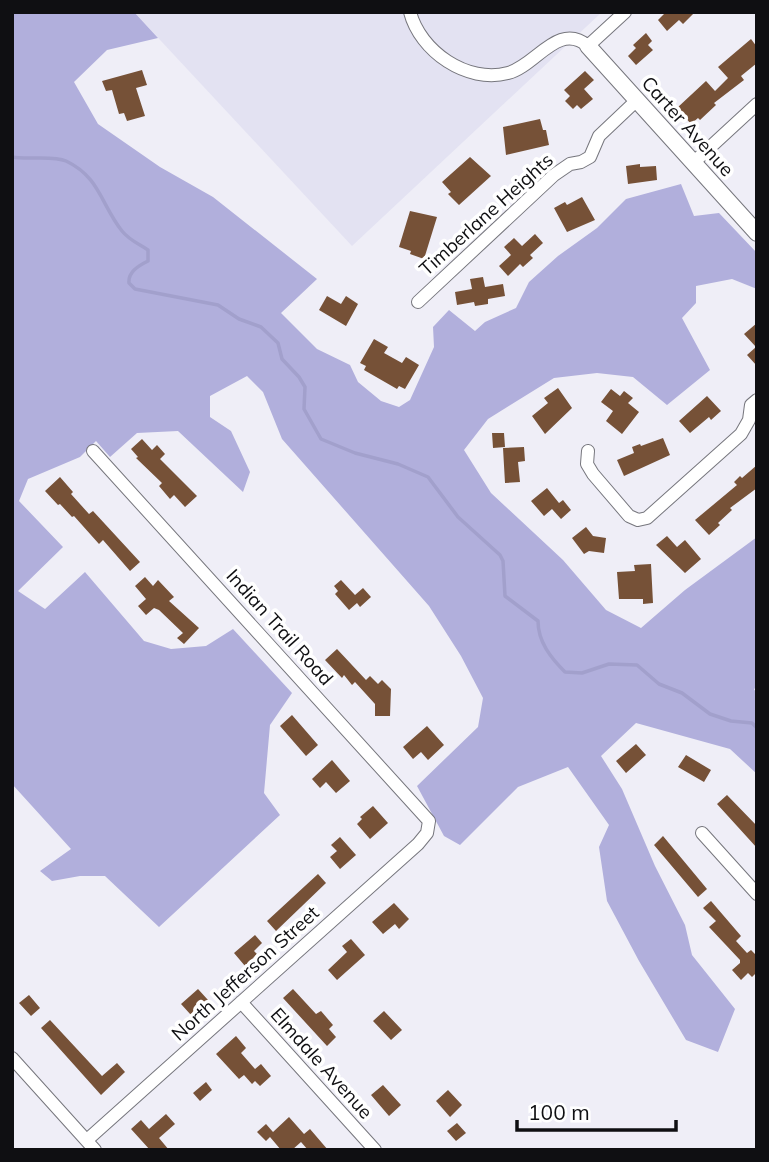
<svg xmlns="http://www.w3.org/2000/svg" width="769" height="1162" font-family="Mulish,sans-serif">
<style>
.built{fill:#e3e2f2}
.forest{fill:#b1afdc}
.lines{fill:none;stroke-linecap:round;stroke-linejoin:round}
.stream{stroke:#a2a0cc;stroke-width:3.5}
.building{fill:#765137}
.minor-casing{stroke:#76767d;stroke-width:14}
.tertiary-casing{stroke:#76767d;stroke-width:18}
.minor{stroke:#fff;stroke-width:12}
.tertiary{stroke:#fff;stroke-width:16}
.labels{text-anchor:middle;stroke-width:7;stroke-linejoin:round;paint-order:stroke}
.street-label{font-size:19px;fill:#0f0f12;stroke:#fff}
</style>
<rect width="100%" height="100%" fill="#efeef7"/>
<path class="built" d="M 134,12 L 602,12 L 352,246 Z"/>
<path class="forest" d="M 12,12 L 134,12 L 158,38 L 107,50 L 74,82 L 98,124 L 160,167 L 213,197 L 317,279 L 281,313 L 317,349 L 350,365 L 358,382 L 381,401 L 399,407 L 410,400 L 434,347 L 433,327 L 449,310 L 475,331 L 485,322 L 516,308 L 529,282 L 558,256 L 597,228 L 626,199 L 681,184 L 694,216 L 719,213 L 757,253 L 757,289 L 732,279 L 696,286 L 696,303 L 682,318 L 710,370 L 667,405 L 633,377 L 597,373 L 554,378 L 488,419 L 464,450 L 491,493 L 563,560 L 606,610 L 641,628 L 685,590 L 757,537 L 757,683 L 754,690 L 757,691 L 757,774 L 730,749 L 636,723 L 601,756 L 622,789 L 655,866 L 685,925 L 692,955 L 735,1009 L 718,1052 L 686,1040 L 639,961 L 607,901 L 599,847 L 609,825 L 568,767 L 518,787 L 460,845 L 444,836 L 417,786 L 478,727 L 483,698 L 461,656 L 429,606 L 282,439 L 263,392 L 247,376 L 210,396 L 210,417 L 231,431 L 250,472 L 243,492 L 178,431 L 137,433 L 110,457 L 96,441 L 80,457 L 28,479 L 19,501 L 63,547 L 18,591 L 45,609 L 85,572 L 144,641 L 171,649 L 206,646 L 233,629 L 292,693 L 270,725 L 264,793 L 280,815 L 159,927 L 105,876 L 80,876 L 52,881 L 40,871 L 71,849 L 12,784 Z"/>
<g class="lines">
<path class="stream" d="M 12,157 C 28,160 53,155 66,161 C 100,177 101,205 122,231 C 129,240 139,244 148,250 L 148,261 C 138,266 128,272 129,283 L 135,289 L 218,305 L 239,319 L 261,327 L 278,343 L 282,359 L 299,377 L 305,387 L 304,409 L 321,439 L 355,453 L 398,464 L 428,477 L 458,517 L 500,555 L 503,561 L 505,596 L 538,621 C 538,642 551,658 565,672 L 582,673 L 609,664 L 637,665 L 659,684 L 682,693 L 710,714 L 731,721 L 752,723 L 757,728"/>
</g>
<path class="building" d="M 666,12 L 695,12 L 683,24 L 679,20 L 667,31 L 658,20 Z
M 646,33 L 652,41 L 648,45 L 653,50 L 636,65 L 628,56 L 636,48 L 633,45 Z
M 751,39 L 757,47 L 757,63 L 741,76 L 744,80 L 714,103 L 716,105 L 700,120 L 698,118 L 691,124 L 677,108 L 706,81 L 715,91 L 728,78 L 718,67 Z
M 142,70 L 147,85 L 136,88 L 145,116 L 127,121 L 124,113 L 119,114 L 112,90 L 106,91 L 102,81 Z
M 585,71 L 594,80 L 584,89 L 593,99 L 581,109 L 577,105 L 573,109 L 565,101 L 570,96 L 564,90 Z
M 540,119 L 543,130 L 546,130 L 549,145 L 506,155 L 503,127 Z
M 470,157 L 491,176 L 459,205 L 448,194 L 451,192 L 442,182 Z
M 640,164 L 640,167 L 656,166 L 657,180 L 628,184 L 626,166 Z
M 582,197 L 595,220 L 567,232 L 554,208 L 565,202 L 567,205 Z
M 410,211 L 437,217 L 424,259 L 410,254 L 411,251 L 399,247 Z
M 535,234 L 543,243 L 530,255 L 533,258 L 523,267 L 520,264 L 508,276 L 499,266 L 511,255 L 504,247 L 514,238 L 522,246 Z
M 483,277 L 485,287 L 503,284 L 505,296 L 488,299 L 488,304 L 475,306 L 474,302 L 457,305 L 455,292 L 472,289 L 470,279 Z
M 327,296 L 341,304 L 346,296 L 358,304 L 346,326 L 319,310 Z
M 757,323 L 757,366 L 747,355 L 756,347 L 744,334 Z
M 374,339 L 388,347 L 384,353 L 402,363 L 406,357 L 419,365 L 405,389 L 399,386 L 397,389 L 364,370 L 366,366 L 360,363 Z
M 558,388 L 572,408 L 545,434 L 532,416 L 548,403 L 544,398 Z
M 611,389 L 620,396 L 624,391 L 633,398 L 628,403 L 639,412 L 622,434 L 606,421 L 613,411 L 601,402 Z
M 707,396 L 721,411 L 711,420 L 709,417 L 690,433 L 679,421 Z
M 492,433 L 504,433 L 505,447 L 493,448 Z
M 663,438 L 670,455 L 624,476 L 617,460 L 634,453 L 632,447 L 640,444 L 641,446 Z
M 142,439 L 152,450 L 157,445 L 165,454 L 160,459 L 197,496 L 185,507 L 174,495 L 170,499 L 159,486 L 162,483 L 136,458 L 138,457 L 131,449 Z
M 524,447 L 525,461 L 518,462 L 520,482 L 505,483 L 503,448 Z
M 757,465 L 757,488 L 730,508 L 732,510 L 718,523 L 720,525 L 709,535 L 695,520 L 737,485 L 734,482 L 740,476 L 742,478 Z
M 60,477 L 73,492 L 71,494 L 89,514 L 93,511 L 140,562 L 130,571 L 103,540 L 99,544 L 74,516 L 72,517 L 60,504 L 58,505 L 45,491 Z
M 547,488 L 559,503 L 563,500 L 571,510 L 561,519 L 552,509 L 544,516 L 531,501 Z
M 586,527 L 593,536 L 606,538 L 604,553 L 589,551 L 584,554 L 572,538 Z
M 667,536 L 677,547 L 685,540 L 701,559 L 685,573 L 656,545 Z
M 651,564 L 653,603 L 643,604 L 643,599 L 619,599 L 617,572 L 635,571 L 634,565 Z
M 145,577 L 153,586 L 158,580 L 174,597 L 169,601 L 199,628 L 184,644 L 177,638 L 183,633 L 159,610 L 154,608 L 146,615 L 138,606 L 146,599 L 135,586 Z
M 341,580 L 355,595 L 363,588 L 371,597 L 360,607 L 357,603 L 349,610 L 335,594 L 338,591 L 334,586 Z
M 337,649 L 366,680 L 370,676 L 378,684 L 382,680 L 391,689 L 390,716 L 375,716 L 375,704 L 355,682 L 352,685 L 344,675 L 342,678 L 325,660 Z
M 292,715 L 318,745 L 306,756 L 280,726 Z
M 427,726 L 444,745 L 428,760 L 421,752 L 413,759 L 403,747 Z
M 636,744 L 646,755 L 626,773 L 616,761 Z
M 686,755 L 711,770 L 704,782 L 678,767 Z
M 332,760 L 350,781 L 336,793 L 326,782 L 320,788 L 312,779 Z
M 727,795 L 757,826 L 757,848 L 717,804 Z
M 373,806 L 388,823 L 370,839 L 357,824 L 362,819 L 360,817 Z
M 663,836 L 707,889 L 698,897 L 654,845 Z
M 340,837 L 356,855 L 340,869 L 330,857 L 337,851 L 331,845 Z
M 318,874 L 326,883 L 276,931 L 267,921 Z
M 711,901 L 741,936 L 736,941 L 747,953 L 751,950 L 757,956 L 757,972 L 752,977 L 748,973 L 741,980 L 732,970 L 740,963 L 740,960 L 709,927 L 716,921 L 703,908 Z
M 394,903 L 409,919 L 399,929 L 395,924 L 383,934 L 372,922 Z
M 255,935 L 262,943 L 254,951 L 257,954 L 245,966 L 234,953 Z
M 351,939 L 365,955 L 337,980 L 328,970 L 347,952 L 342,946 Z
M 198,989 L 208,1000 L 191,1015 L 181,1004 Z
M 293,989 L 316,1014 L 321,1011 L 333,1025 L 329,1029 L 336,1037 L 327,1046 L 283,998 Z
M 29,995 L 40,1008 L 31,1016 L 19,1003 Z
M 384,1011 L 402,1030 L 391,1040 L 373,1021 Z
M 50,1020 L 102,1076 L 117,1063 L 125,1072 L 101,1095 L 41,1028 Z
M 236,1036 L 246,1048 L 241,1053 L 255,1069 L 261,1064 L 271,1076 L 260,1086 L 255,1081 L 252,1084 L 244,1075 L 239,1079 L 216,1054 Z
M 206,1082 L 212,1090 L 200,1101 L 193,1093 Z
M 383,1085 L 401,1105 L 389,1116 L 371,1095 Z
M 448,1090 L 462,1105 L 450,1117 L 436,1101 Z
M 166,1114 L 175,1124 L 159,1138 L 169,1150 L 150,1150 L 131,1129 L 141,1120 L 149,1129 Z
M 289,1117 L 304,1134 L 310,1129 L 328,1150 L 308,1150 L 301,1142 L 292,1150 L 281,1150 L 270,1137 L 266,1141 L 257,1132 L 266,1124 L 273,1132 Z
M 457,1123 L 466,1133 L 456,1141 L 447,1131 Z"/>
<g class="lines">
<defs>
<path id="minor" d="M 410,12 C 420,51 467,84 508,73 C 536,66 558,21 588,46 L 625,12
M 693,163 L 757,104
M 418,302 L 554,175 L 570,164 L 581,162 L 590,157 L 599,136 L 637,100
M 588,451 L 587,464 L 593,474 L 629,516 L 638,520 L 647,518 L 741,434 L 749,420 L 751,405 L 757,400
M 702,833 L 757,894
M 241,1002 L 375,1150
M 12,1058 L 95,1150
M 87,1140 L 418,844 L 427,833 L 429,821 L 93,451"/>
<path id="tertiary" d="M 588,46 L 757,233"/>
</defs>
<use href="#minor" class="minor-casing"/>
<use href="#tertiary" class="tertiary-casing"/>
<use href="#minor" class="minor"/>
<use href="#tertiary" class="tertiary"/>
</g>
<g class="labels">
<g class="street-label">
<text transform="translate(688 126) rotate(48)" y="7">Carter Avenue</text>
<text transform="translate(486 214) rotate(-42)" y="7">Timberlane Heights</text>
<text transform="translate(280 627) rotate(48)" y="7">Indian Trail Road</text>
<text transform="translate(245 973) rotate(-42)" y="7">North Jefferson Street</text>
<text transform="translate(322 1063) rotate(48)" y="7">Elmdale Avenue</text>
</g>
</g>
<rect width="769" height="1162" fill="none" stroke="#0f0f12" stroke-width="28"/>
<path d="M517 1120v10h159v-10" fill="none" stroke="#0f0f12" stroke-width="3.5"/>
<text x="528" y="1120" font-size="21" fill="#0f0f12" stroke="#ffffff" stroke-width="5" paint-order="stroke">100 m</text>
</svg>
